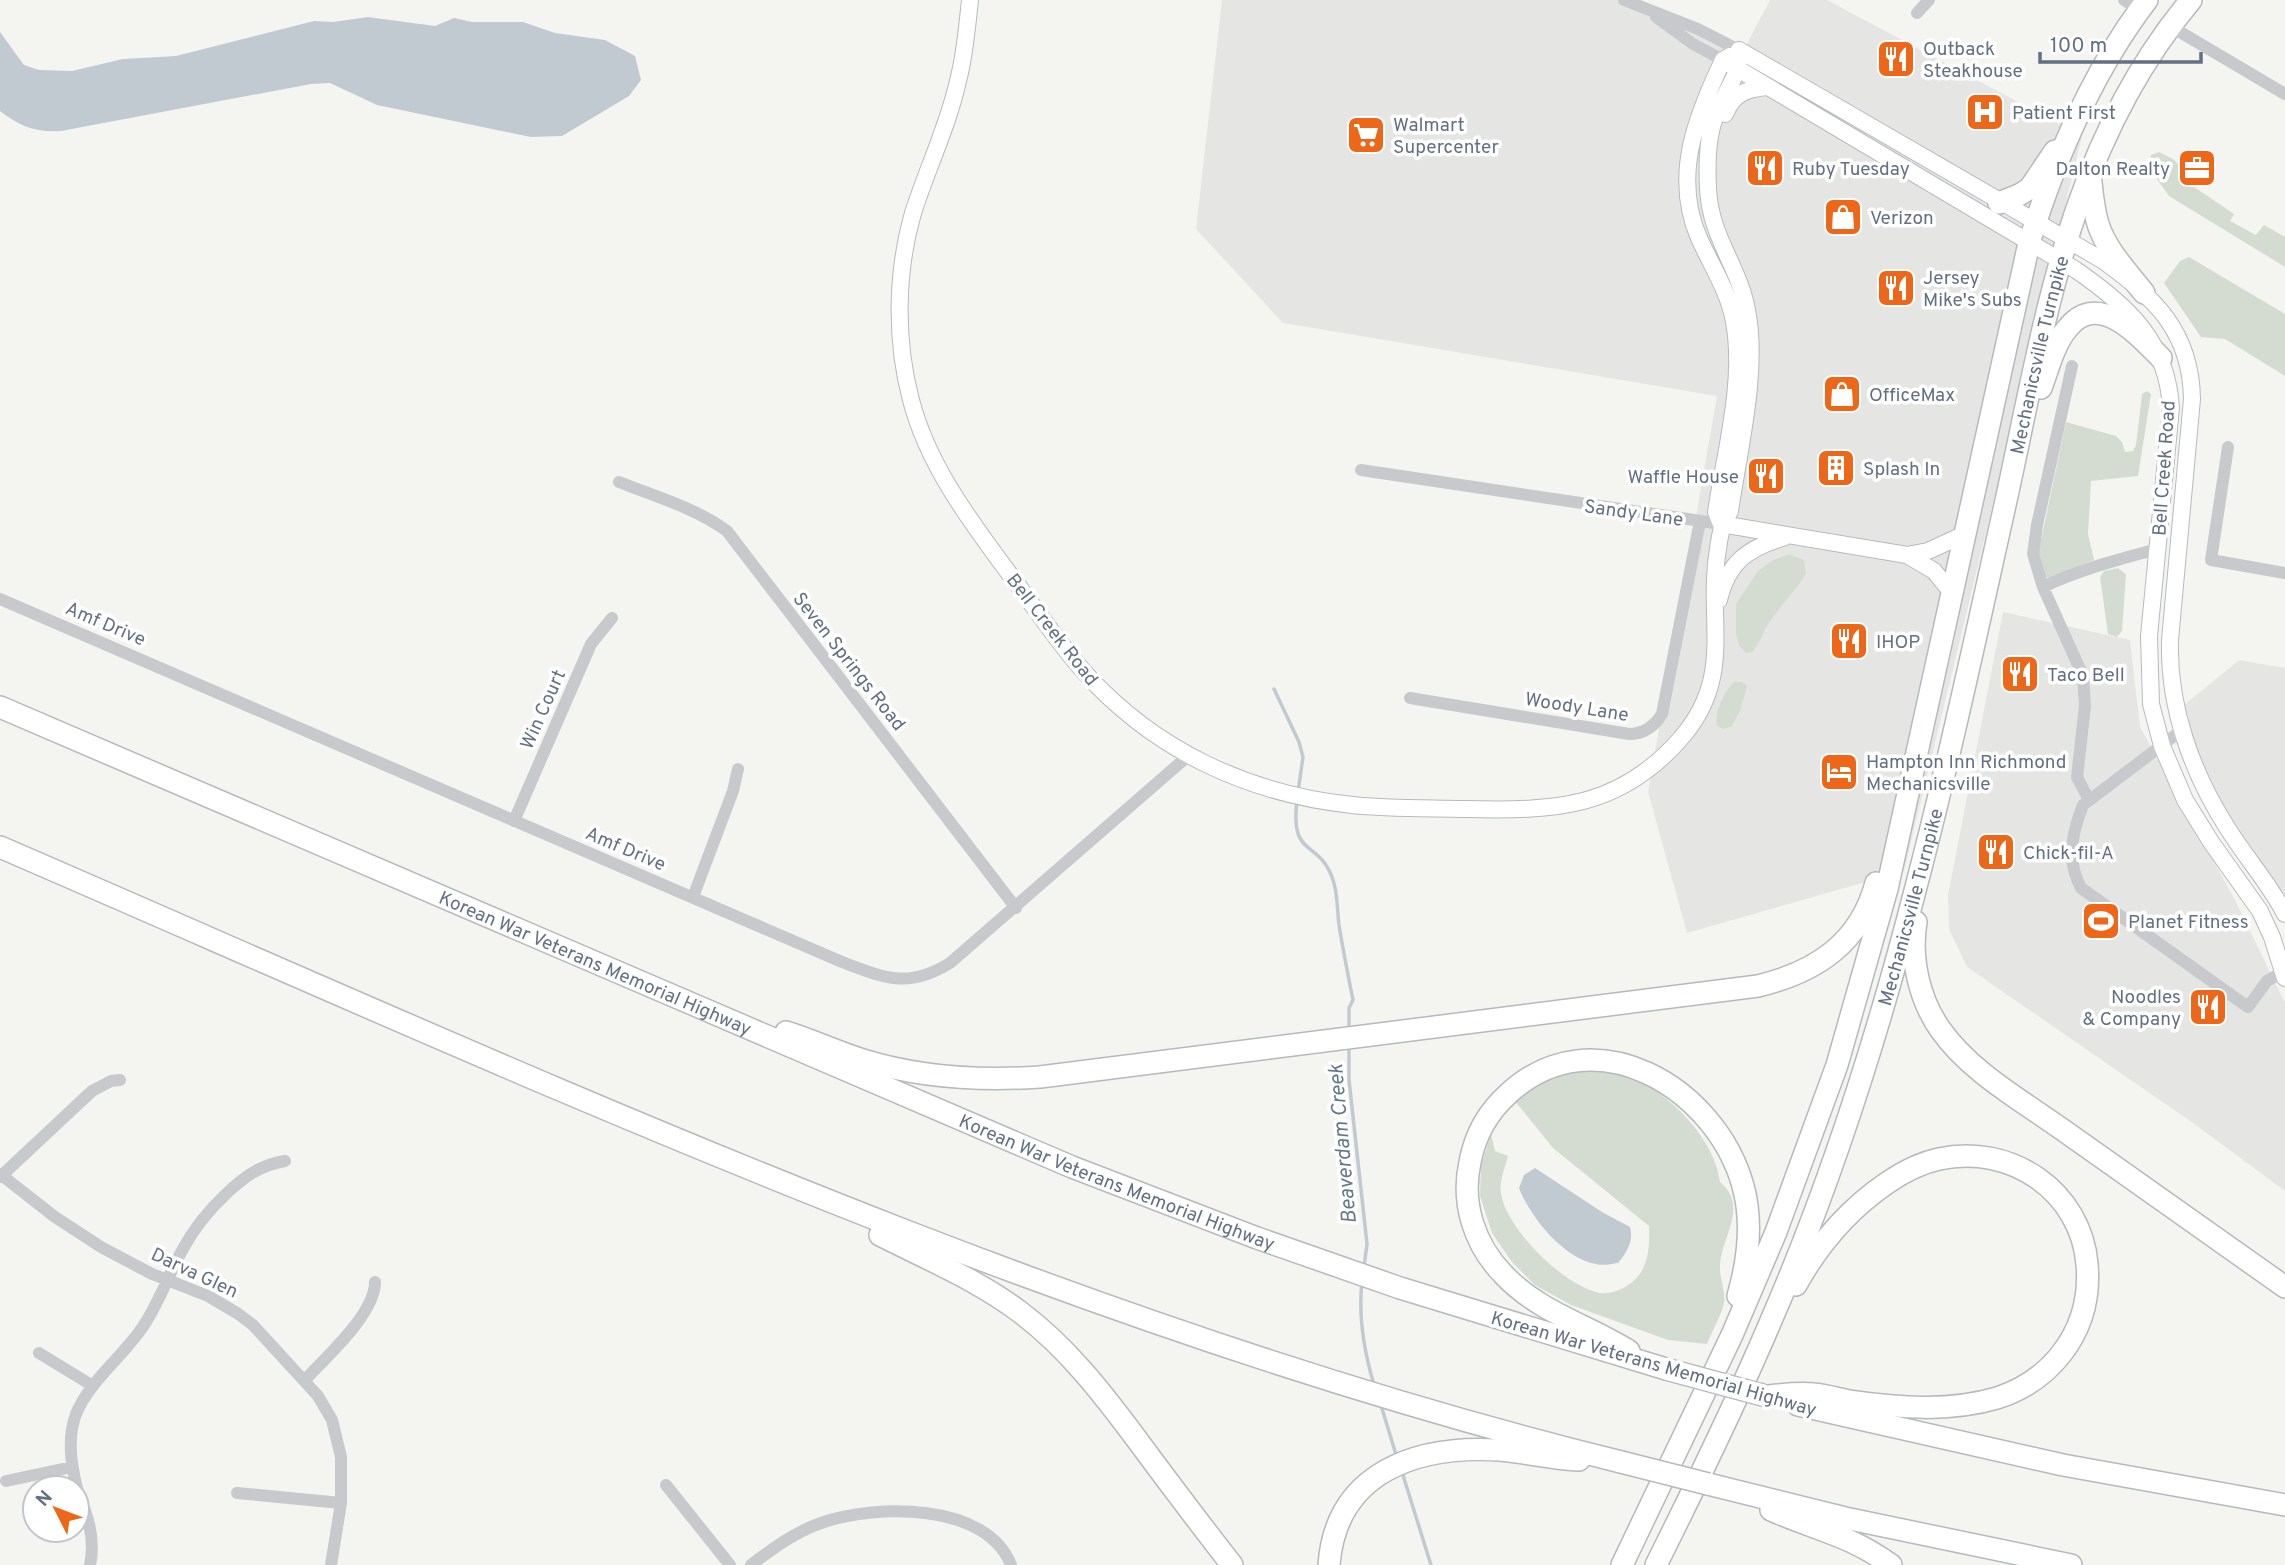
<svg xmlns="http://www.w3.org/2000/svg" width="2285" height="1565" font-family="Overpass,sans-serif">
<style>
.built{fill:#e5e6e4}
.green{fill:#d4dcd1}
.water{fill:#c2cad1}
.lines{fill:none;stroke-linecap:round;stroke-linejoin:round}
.stream{stroke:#c2cad1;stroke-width:3.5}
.secondary-casing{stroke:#b6bac0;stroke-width:18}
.highway-casing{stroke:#b6b9bd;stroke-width:24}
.street{stroke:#c7c9cd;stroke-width:12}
.secondary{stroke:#fff;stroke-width:16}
.highway{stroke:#fff;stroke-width:21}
.highway-bridge-casing{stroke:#b6b9bd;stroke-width:24;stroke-linecap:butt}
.highway-bridge{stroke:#fff;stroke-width:21}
.labels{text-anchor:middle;stroke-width:7;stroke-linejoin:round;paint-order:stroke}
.poi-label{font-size:19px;fill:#627084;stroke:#fff;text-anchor:start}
.street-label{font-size:19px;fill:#627084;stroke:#fff}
.water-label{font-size:21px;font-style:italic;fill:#627988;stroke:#fff}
</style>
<rect width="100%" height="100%" fill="#f4f5f1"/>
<path class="built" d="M 1222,0 L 1634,0 L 1740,57 L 1770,0 L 1827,0 L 2082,136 L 1904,871 L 1687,933 L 1648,792 L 1717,396 L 1283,323 L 1196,229 Z
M 2003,612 L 2130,640 L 2140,727 L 2235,900 L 2285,1003 L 2285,1191 L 2193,1123 L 1967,967 L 1949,929 L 1948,895 Z
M 2239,660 L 2285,668 L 2285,914 L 2228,830 L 2177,711 Z"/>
<path class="green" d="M 2159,152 L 2173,159 L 2181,167 L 2178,176 L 2234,214 L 2230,221 L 2256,235 L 2264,225 L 2285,237 L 2285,267 L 2169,196 L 2147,165 L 2151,155 Z
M 2189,257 L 2285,314 L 2285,376 L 2225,339 L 2201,337 L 2164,283 L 2180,261 Z
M 2147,391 L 2151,394 L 2138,476 L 2091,481 L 2088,534 L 2094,560 L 2049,578 L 2045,577 L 2038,554 L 2066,422 L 2116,436 L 2122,442 L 2125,452 L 2133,451 L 2136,445 L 2142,394 Z
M 1789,554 L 1804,560 L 1806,574 C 1794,593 1777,609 1766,628 C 1761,636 1759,645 1752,652 L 1746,653 L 1739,646 L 1736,633 L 1736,604 L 1758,571 L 1773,560 Z
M 2118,568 L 2126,574 L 2122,631 L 2117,637 L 2108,634 L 2100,577 L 2104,571 Z
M 1734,682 L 1742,682 L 1747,686 L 1740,711 L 1731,727 L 1723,729 L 1717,726 C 1714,714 1724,691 1734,682 Z
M 1584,1070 C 1596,1070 1610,1071 1622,1074 C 1664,1087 1715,1137 1720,1182 C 1749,1206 1722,1236 1720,1264 C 1719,1277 1726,1291 1724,1303 C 1721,1316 1712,1331 1707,1344 L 1668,1340 L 1571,1305 L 1535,1285 L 1512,1262 L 1492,1233 L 1480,1196 L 1481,1166 L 1491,1134 L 1495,1151 L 1508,1156 C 1505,1168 1499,1181 1501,1193 C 1506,1229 1564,1286 1600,1293 C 1608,1294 1618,1291 1625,1287 C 1648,1274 1650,1251 1649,1226 L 1553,1148 L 1514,1100 C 1535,1083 1557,1075 1584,1070 Z"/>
<path class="water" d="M 368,17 L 435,26 L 454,18 L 472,22 L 523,22 L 555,33 L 605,40 L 635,56 L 641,80 L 629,96 L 562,136 L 531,137 L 377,105 L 330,83 L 311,84 L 61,131 C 37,133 19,126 0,111 L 0,32 L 24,65 L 39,70 L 72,71 L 123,59 L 176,56 L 314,21 L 333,22 Z
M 1535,1168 L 1602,1212 L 1630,1227 C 1634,1241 1627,1252 1618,1263 C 1611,1264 1603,1266 1596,1264 C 1564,1259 1530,1217 1519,1188 L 1524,1175 Z"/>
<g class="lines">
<path class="stream" d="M 1274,689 L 1299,742 L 1303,757 L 1298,792
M 1297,800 C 1290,859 1317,838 1332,877 C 1338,891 1337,910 1339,925 C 1343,950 1348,975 1353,1000 L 1349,1008 L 1349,1031
M 1349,1045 L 1349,1080 L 1367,1244 L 1364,1267
M 1362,1282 C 1358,1316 1364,1351 1374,1385
M 1380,1402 L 1397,1458
M 1402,1472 L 1431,1565"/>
<defs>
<path id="secondary" d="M 970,0 C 967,27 965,55 958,81 C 948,126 927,169 913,213 C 896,272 895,340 911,400 C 928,466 971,522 1011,576 C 1036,609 1059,644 1086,674 C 1156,751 1249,794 1352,805 C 1390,809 1428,808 1466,809 C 1555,811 1620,809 1682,737 C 1735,675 1706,620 1718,549 C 1720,534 1722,524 1730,511 C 1739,450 1759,370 1747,310 C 1739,266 1710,237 1708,188 C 1707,167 1707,140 1714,120 C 1720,103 1730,87 1737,71 C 1739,65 1738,57 1739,50
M 1739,50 L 2102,260 C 2154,297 2191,331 2192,399 L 2170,640 C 2168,707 2192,773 2228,829 C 2246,858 2269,883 2285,914
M 1723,60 L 2076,270 C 2128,306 2167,341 2171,408 L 2149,636 L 2151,704 L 2162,746 L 2185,800 L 2211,842 L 2260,911 L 2272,937 L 2285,978
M 1725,114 C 1734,93 1746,89 1767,87
M 1721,524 L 1716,512 C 1725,452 1745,381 1734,322 C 1729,292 1711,265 1699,238 C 1672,176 1696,117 1723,60 L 1730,56
M 1721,524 L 1907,555 L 1934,571 L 1952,593
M 1907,555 L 1928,551 L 1965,534
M 1719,600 C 1728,562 1748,548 1785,537"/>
<g id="highway">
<path d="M 2090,174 C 2092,190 2093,208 2098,224 C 2106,250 2127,271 2144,293"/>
<path d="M 1999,203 L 2019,195 L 2030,188 L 2055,151"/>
<path d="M 2041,388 C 2048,370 2054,344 2067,329 C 2098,289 2138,335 2161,358"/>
<path id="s1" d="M 0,707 L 1072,1167 L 1257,1238 L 1400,1288 L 1666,1369"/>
<path d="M 0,847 C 530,1076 1057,1323 1621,1462"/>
<path d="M 1916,922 C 1910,958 1919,999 1940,1029 C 1970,1072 2021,1100 2063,1130 C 2137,1182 2211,1235 2285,1287"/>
<path d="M 786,1032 C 812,1040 837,1052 863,1060 C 921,1078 980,1081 1040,1077 L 1758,986 C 1816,972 1860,943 1876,883"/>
<path d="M 880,1235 C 927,1259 976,1279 1020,1312 C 1067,1347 1103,1394 1138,1441 C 1169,1483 1200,1524 1232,1565"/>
<path d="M 1629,1351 C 1588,1325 1538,1312 1503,1274 C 1474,1244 1461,1203 1470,1162 C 1475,1135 1487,1113 1508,1094 C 1594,1014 1716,1088 1743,1186 C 1753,1222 1748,1261 1738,1296"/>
<path d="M 1766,1396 C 1781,1395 1798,1392 1814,1394 C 1826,1395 1838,1399 1850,1401 C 1898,1408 1950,1412 1997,1398 C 2022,1390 2045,1375 2062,1353 C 2082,1327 2090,1298 2087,1264 C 2081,1191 2010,1143 1939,1159 C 1920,1163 1903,1172 1887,1183 C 1849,1209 1818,1245 1796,1285"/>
<path d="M 1798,1405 L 2063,1465 L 2285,1505"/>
<path d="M 1708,1484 L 1845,1518 L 2071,1565"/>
<path d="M 1771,1510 C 1816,1530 1850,1535 1891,1565"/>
<path d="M 1329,1565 C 1336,1471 1418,1445 1499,1450 C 1526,1452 1552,1459 1579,1460"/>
<path d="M 1622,1565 L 1732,1335 L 1776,1232 L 1837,1065 L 1887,889 L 2029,243 C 2056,156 2092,72 2147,0"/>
<path id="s2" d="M 1656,1565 C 1696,1485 1735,1405 1770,1323 C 1831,1183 1878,1035 1916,887 C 1950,757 1978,626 2007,496 C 2046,317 2070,145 2191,0"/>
</g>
</defs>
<use href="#secondary" class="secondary-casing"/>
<use href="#highway" class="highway-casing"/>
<path class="street" d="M 1624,0 L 1698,29 L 1739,50
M 2124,0 L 2140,10
M 1917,13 L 1929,0
M 1656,17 L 1693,44 L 1723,60
M 2170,26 L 2285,94
M 2072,366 L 2037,525 L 2033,554 L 2043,587 L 2083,676 L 2085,706 L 2077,777 L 2089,800
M 2228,447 L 2211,560 L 2285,573
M 1361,470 L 1721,524
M 619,482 C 654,496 696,508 727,531 L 1016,908
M 2043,587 C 2080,569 2118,560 2157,549
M 0,599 L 842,962 C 885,978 908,989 950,963 L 1188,756
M 1410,698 L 1629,734 C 1644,734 1654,727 1662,714 L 1700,521
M 2182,730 L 2083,805 C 2072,833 2066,860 2081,888 L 2248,1007 L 2267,981 L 2283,972
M 514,821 L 591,644 L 612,618
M 693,897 L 733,791 L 738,769
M 0,1174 L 55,1217 L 101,1247 L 152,1274 L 208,1296 L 237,1313 L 253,1325 L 318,1396 L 332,1420 L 341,1457 L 341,1503 L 331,1565
M 0,1177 L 92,1091 L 111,1081 L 120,1080
M 39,1353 L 93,1386
M 305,1380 C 326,1357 375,1314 375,1282
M 6,1481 L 72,1467
M 666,1485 L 730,1565
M 77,1488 C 71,1464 67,1438 76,1414 C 90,1380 124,1356 144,1325 C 160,1301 169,1273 183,1249 C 194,1228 209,1210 226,1194 C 244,1177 260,1165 285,1161
M 77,1489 C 87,1514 96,1538 90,1565
M 237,1493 L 341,1503
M 751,1565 C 772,1549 795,1532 821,1523 C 874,1504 987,1502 1011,1565"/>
<use href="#secondary" class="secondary"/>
<use href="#highway" class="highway"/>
<defs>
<path id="highway-bridge" d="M 1666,1369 L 1766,1396
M 1621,1462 L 1708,1484"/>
</defs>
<use href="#highway-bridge" class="highway-bridge-casing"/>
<use href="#highway-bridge" class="highway-bridge"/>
</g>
<defs>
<symbol id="restaurant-square" viewBox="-11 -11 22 22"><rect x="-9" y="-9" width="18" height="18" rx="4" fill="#ee6718" stroke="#fff"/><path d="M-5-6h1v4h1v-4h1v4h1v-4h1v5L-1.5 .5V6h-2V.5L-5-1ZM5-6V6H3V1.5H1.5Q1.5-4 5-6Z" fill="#fff"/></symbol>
<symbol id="hospital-square" viewBox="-11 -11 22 22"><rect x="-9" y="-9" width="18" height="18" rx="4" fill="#ee6718" stroke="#fff"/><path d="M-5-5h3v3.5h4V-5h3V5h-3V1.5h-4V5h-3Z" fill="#fff"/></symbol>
<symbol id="supermarket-square" viewBox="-11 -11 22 22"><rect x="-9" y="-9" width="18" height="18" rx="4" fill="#ee6718" stroke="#fff"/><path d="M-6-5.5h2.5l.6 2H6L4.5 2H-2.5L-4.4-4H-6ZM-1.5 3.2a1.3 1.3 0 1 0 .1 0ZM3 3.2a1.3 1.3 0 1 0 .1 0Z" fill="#fff"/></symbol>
<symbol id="office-square" viewBox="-11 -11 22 22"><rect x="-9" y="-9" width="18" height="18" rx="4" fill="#ee6718" stroke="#fff"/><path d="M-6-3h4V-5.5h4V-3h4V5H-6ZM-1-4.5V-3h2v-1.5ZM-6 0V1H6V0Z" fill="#fff"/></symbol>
<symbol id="shop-square" viewBox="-11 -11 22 22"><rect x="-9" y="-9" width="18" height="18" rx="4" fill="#ee6718" stroke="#fff"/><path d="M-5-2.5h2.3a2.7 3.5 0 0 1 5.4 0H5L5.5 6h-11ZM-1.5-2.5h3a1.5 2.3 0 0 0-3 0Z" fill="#fff"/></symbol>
<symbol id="building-square" viewBox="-11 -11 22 22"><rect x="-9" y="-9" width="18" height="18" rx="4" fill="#ee6718" stroke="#fff"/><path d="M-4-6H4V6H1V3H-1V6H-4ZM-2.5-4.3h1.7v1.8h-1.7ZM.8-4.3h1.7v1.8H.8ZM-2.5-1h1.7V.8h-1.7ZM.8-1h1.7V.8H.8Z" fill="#fff"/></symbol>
<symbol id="hotel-square" viewBox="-11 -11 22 22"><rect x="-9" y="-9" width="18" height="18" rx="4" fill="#ee6718" stroke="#fff"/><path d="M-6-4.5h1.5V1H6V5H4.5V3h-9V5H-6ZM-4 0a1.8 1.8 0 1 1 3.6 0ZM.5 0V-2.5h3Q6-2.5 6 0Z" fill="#fff"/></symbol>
<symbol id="stadium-square" viewBox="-11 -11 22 22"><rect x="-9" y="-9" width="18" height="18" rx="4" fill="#ee6718" stroke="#fff"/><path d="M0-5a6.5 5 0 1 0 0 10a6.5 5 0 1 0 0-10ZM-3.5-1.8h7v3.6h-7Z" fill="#fff"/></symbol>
</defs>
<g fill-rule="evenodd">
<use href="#restaurant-square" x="1874" y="37" width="44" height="44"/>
<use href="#hospital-square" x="1963" y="90" width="44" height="44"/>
<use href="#supermarket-square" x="1344" y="113" width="44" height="44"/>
<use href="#restaurant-square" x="1743" y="146" width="44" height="44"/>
<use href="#office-square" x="2175" y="146" width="44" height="44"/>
<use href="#shop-square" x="1821" y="195" width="44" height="44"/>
<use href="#restaurant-square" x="1874" y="266" width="44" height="44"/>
<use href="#shop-square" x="1820" y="372" width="44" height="44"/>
<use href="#building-square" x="1814" y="446" width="44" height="44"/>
<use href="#restaurant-square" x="1744" y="454" width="44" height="44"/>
<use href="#restaurant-square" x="1827" y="619" width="44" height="44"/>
<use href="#restaurant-square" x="1998" y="652" width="44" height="44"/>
<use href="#hotel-square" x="1817" y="750" width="44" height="44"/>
<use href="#restaurant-square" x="1974" y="830" width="44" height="44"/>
<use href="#stadium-square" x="2079" y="899" width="44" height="44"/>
<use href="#restaurant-square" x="2186" y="985" width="44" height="44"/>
</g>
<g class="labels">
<g class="poi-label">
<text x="1923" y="55">Outback<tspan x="1923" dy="22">Steakhouse</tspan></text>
<text x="2012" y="119">Patient First</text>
<text x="1393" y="131">Walmart<tspan x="1393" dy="22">Supercenter</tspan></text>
<text x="1792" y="175">Ruby Tuesday</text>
<text x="2170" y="175" text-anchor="end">Dalton Realty</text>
<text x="1870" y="224">Verizon</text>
<text x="1923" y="284">Jersey<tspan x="1923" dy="22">Mike's Subs</tspan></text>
<text x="1869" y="401">OfficeMax</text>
<text x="1863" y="475">Splash In</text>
<text x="1739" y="483" text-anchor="end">Waffle House</text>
<text x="1876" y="648">IHOP</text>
<text x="2047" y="681">Taco Bell</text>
<text x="1866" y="768">Hampton Inn Richmond<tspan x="1866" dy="22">Mechanicsville</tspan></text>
<text x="2023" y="859">Chick-fil-A</text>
<text x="2128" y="928">Planet Fitness</text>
<text x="2181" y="1003" text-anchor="end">Noodles<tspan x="2181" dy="22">&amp; Company</tspan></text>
</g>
<g class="street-label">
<text dy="7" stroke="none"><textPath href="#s2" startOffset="1274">Mechanicsville Turnpike</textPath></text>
<text transform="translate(2163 468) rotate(-86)" y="7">Bell Creek Road</text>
<text transform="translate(1634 512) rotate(8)" y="7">Sandy Lane</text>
<text transform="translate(106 623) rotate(23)" y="7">Amf Drive</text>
<text transform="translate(1053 629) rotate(52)" y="7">Bell Creek Road</text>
<text transform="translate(850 661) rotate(52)" y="7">Seven Springs Road</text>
<text transform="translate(1577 706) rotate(9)" y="7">Woody Lane</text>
<text transform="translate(542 709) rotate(-66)" y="7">Win Court</text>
<text transform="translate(626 848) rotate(23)" y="7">Amf Drive</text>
<text dy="7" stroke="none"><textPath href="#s2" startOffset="707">Mechanicsville Turnpike</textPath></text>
<text dy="7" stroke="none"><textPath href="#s1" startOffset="648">Korean War Veterans Memorial Highway</textPath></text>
<text dy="7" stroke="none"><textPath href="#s1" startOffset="1214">Korean War Veterans Memorial Highway</textPath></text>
<text transform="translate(195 1272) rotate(25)" y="7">Darva Glen</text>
<text transform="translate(1654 1363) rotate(16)" y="7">Korean War Veterans Memorial Highway</text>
</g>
<g class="water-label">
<text transform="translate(1342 1144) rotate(-95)" y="7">Beaverdam Creek</text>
</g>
</g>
<g transform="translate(56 1509) rotate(312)"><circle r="33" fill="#ffffff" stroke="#c0c6ce" stroke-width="2"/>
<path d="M0-5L12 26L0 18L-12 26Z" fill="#ee6718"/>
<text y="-10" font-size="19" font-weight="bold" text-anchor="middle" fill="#627084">N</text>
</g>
<path d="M2040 52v10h161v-10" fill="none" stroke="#627084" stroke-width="3.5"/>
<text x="2050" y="52" font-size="21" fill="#627084" stroke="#ffffff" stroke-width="5" paint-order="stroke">100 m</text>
</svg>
